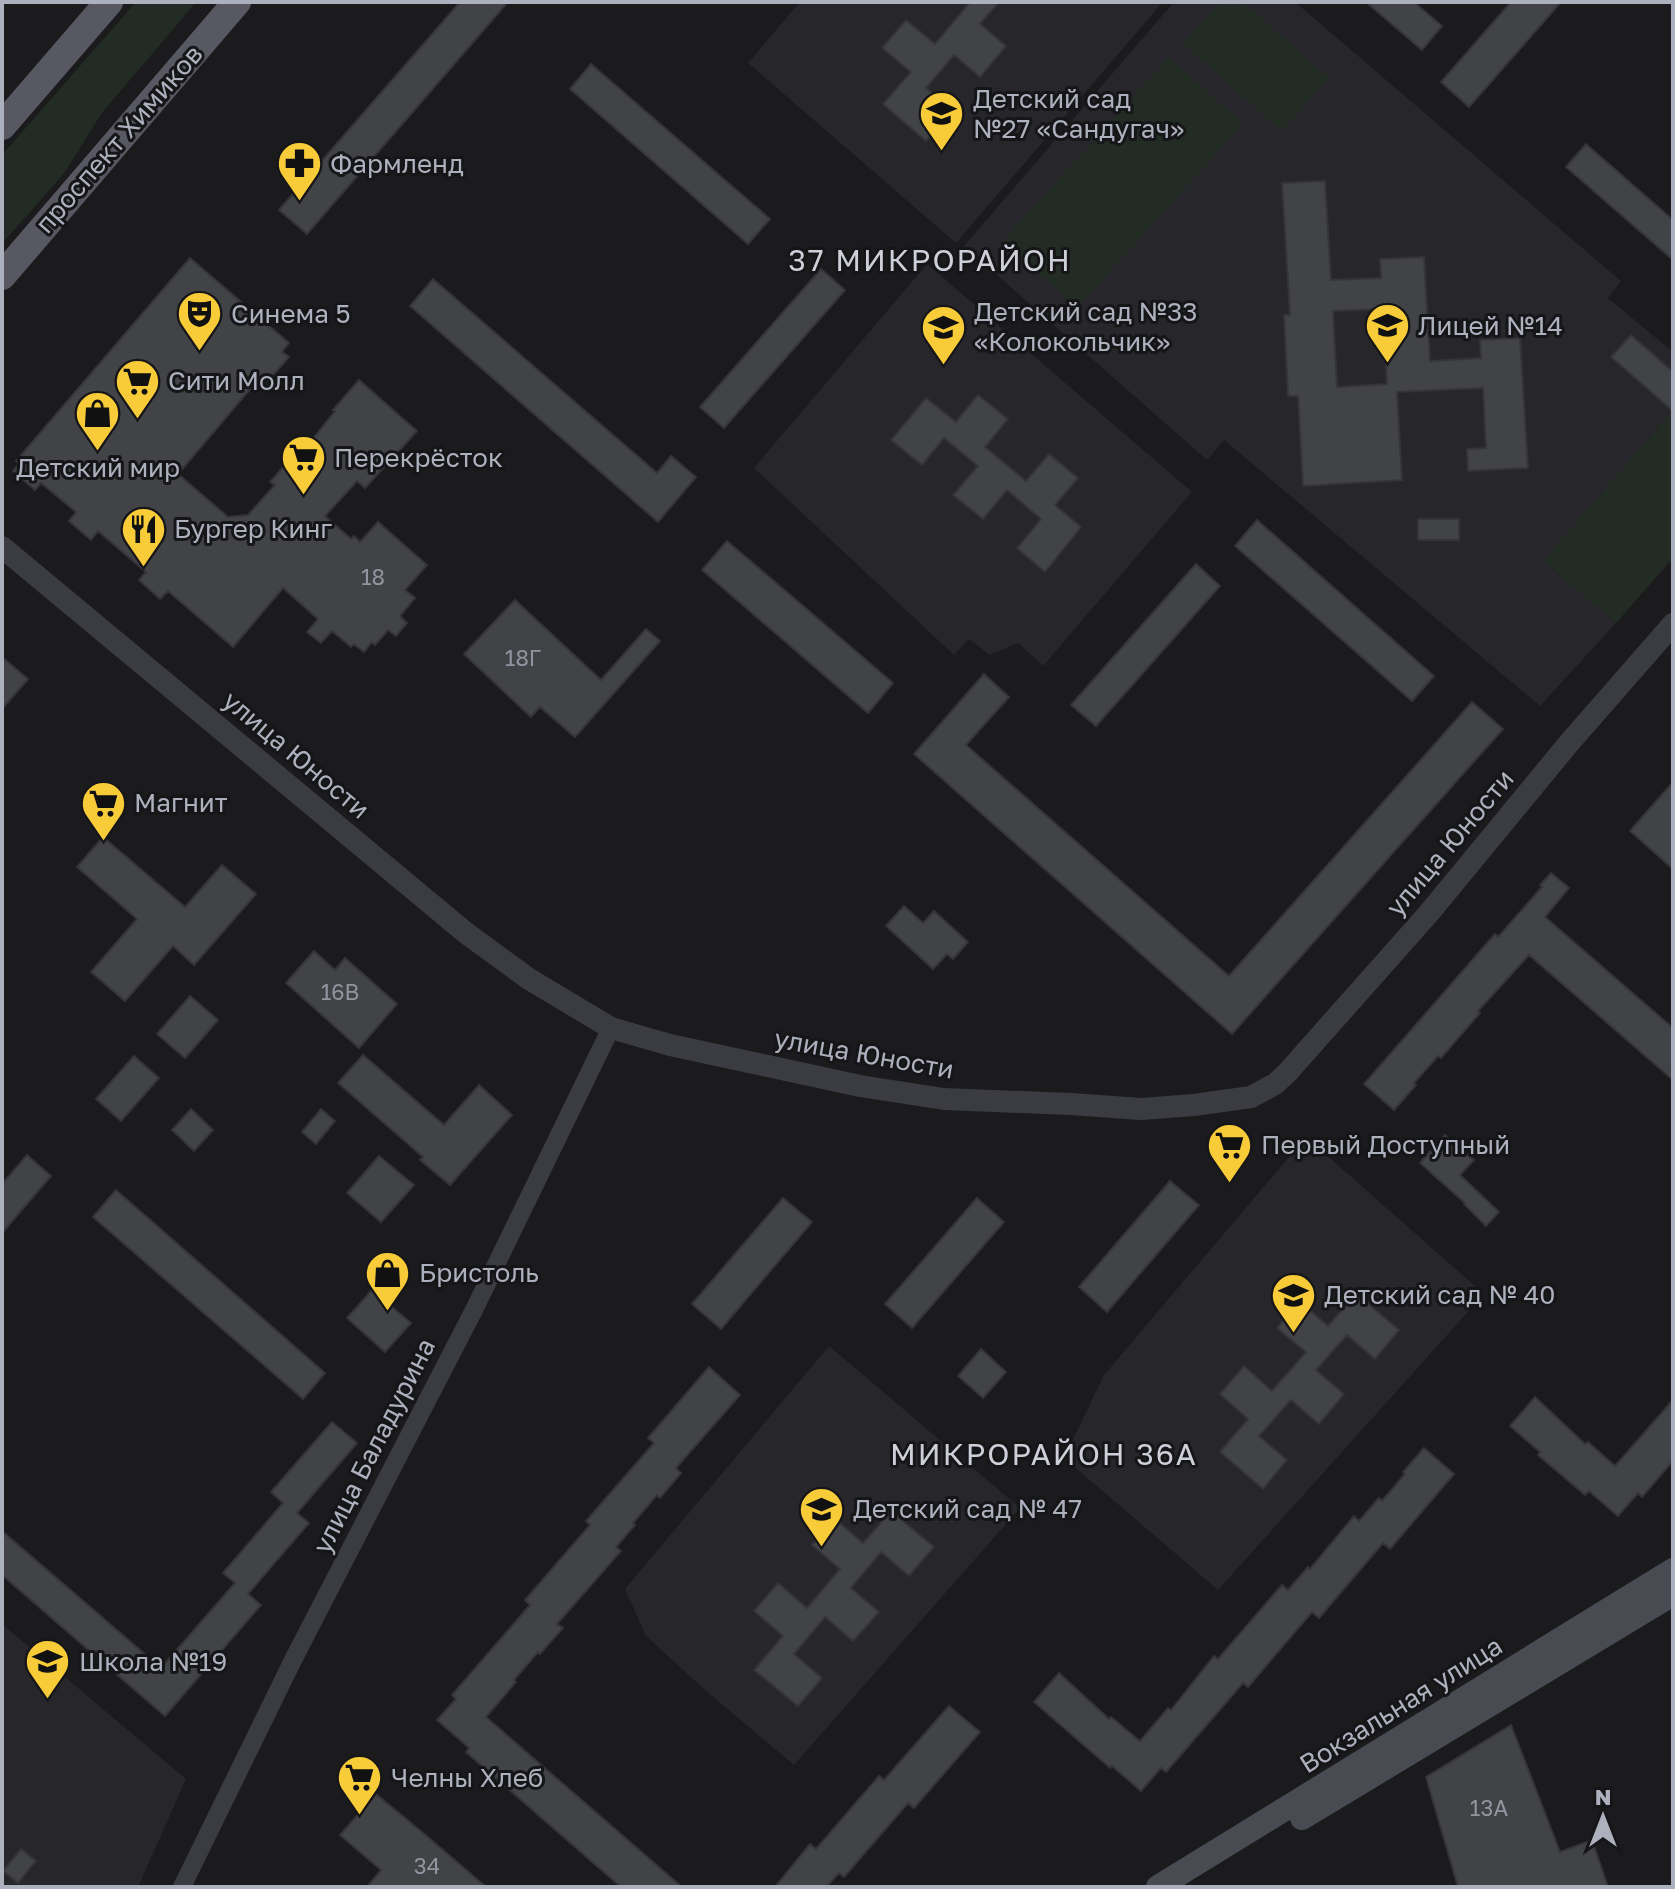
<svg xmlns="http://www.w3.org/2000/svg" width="1675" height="1889" font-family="'Golos Text',sans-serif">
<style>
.built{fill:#27262a}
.green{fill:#222c24}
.building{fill:#424347;stroke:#353439;stroke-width:2;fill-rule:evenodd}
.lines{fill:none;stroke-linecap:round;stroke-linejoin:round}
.minor{stroke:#3b3c42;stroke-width:18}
.tertiary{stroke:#3b3c42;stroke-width:22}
.secondary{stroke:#494b52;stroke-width:24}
.primary{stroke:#575861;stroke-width:28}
.labels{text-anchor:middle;stroke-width:6;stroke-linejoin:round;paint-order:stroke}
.number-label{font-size:22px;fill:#9295a0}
.poi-label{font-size:26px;fill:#adb0bd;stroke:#161518;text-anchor:start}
.street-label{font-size:26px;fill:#adb0bd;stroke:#161518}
.quarter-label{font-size:30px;letter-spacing:2px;fill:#ced0d9;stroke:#161518}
</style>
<rect width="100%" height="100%" fill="#1b1b1d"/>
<path class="built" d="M 800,2 L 1163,2 L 956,243 L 748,63 Z
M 1174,2 L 1295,2 L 1621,281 L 1608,298 L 1673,352 L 1673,410 L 1543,561 L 1616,623 L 1540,706 L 1224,440 L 1207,460 L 964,246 Z
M 927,264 L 1192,492 L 1043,666 L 1018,643 L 990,655 L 969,639 L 954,655 L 754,468 Z
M 1306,1137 L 1484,1294 L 1218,1590 L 1064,1458 L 1104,1375 Z
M 829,1346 L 1020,1508 L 794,1765 L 706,1691 L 646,1636 L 625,1589 Z
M 2,1624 L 186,1779 L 138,1887 L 2,1887 Z"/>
<path class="green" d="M 136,2 L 196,2 L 101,114 L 65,172 L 2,244 L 2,155 Z
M 1220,2 L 1243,2 L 1329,78 L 1282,131 L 1183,44 Z
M 1169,57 L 1243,124 L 1077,308 L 1003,241 Z
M 1673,410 L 1673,558 L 1616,623 L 1543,561 Z"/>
<path class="building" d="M 460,2 L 508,2 L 307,234 L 279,210 Z
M 970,2 L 999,2 L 980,24 L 1006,46 L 980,77 L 954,55 L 926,88 L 952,110 L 926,141 L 883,104 L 911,72 L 882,48 L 906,20 L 935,44 Z
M 1366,2 L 1414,2 L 1442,26 L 1422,50 Z
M 1511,2 L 1561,2 L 1469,107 L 1441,82 Z
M 591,64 L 770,219 L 748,244 L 570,89 Z
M 1586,144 L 1673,220 L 1673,260 L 1566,167 Z
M 1325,181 L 1331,280 L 1381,278 L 1380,259 L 1424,257 L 1430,361 L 1481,358 L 1480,340 L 1520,338 L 1528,468 L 1468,471 L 1467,449 L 1486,448 L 1483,388 L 1397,392 L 1402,480 L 1303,486 L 1298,396 L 1288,396 L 1284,315 L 1290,315 L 1282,183 ZM 1383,309 L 1387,384 L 1337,387 L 1333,311 Z
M 190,258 L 289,343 L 282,352 L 289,357 L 270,379 L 263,374 L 178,474 L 228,517 L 248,515 L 275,485 L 270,482 L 289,460 L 290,461 L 311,441 L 335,411 L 333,410 L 359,380 L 417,431 L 365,488 L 357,481 L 325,516 L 351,539 L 354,536 L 360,542 L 378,522 L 427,565 L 405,590 L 415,598 L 400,616 L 407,623 L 396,636 L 388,630 L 375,645 L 372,642 L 364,652 L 354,644 L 351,647 L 332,631 L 321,643 L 307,632 L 318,619 L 283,588 L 233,647 L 168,591 L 160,599 L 139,580 L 146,572 L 98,531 L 91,540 L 69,521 L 76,512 L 41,483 L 35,490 L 13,471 L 19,464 L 16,461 Z
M 821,269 L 845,290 L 724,428 L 700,407 Z
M 433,279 L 657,473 L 671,456 L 696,477 L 658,522 L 410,306 Z
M 1631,335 L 1673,372 L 1673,411 L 1611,357 Z
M 978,395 L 1008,419 L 985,447 L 1026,481 L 1049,454 L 1078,478 L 1055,505 L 1081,527 L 1045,572 L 1017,548 L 1041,519 L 1007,490 L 983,519 L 953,495 L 978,466 L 944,438 L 922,465 L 891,440 L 926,398 L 956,422 Z
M 1418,519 L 1459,519 L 1459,540 L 1418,540 Z
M 1257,520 L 1434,676 L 1412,701 L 1235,546 Z
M 727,541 L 893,683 L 868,713 L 702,570 Z
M 1196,564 L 1220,586 L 1096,726 L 1071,705 Z
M 515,600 L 601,680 L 646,629 L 660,641 L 575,737 L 540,707 L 531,717 L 464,654 Z
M 2,657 L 28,679 L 2,709 Z
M 984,674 L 1009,697 L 966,745 L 1229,976 L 1472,702 L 1503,729 L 1232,1034 L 914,754 Z
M 1673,782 L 1673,869 L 1630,831 Z
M 103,837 L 185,907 L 222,865 L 256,894 L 194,965 L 173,946 L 125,1001 L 91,972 L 137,919 L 77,867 Z
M 1551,873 L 1569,888 L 1545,917 L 1673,1028 L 1673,1080 L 1529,955 L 1478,1011 L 1480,1013 L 1441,1058 L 1438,1056 L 1414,1083 L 1416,1085 L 1394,1110 L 1364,1084 L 1495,934 L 1498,937 L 1542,887 L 1540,885 Z
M 904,906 L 923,923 L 934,911 L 968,942 L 953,959 L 947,954 L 933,969 L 886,926 Z
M 314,951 L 335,970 L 345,958 L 397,1004 L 359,1048 L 286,983 Z
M 190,996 L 218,1020 L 185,1058 L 157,1034 Z
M 363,1055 L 444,1125 L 479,1085 L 512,1115 L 450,1185 L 420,1160 L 423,1157 L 338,1083 Z
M 134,1056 L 159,1078 L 121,1121 L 96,1099 Z
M 191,1109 L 213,1130 L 194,1151 L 172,1130 Z
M 321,1109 L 335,1121 L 316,1144 L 302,1132 Z
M 1445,1135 L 1474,1160 L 1460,1175 L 1499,1212 L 1486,1226 L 1464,1204 L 1465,1203 L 1420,1163 Z
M 27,1155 L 51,1176 L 2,1233 L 2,1184 Z
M 379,1156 L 414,1185 L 381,1222 L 347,1193 Z
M 1170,1181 L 1199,1205 L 1107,1312 L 1079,1287 Z
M 116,1190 L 325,1373 L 303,1399 L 93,1217 Z
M 783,1198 L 812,1222 L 721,1329 L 692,1304 Z
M 977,1198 L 1004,1222 L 912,1328 L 885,1304 Z
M 372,1290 L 411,1323 L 385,1352 L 347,1318 Z
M 1356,1293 L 1399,1330 L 1375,1359 L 1347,1335 L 1316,1370 L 1344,1394 L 1319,1424 L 1291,1400 L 1259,1436 L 1287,1460 L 1263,1489 L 1220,1452 L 1248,1419 L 1220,1394 L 1244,1366 L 1272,1391 L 1306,1352 L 1277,1328 L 1299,1301 L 1328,1326 Z
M 981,1349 L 1006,1372 L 983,1398 L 958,1376 Z
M 709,1367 L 740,1395 L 676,1468 L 681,1473 L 660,1498 L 657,1495 L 633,1523 L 635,1525 L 616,1547 L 621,1551 L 557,1624 L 563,1628 L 540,1654 L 538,1652 L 514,1680 L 516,1682 L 486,1717 L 682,1887 L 621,1887 L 466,1752 L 469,1748 L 437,1720 L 456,1699 L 452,1695 L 530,1605 L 525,1600 L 590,1525 L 586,1521 L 654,1443 L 648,1438 Z
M 1535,1397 L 1585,1444 L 1588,1442 L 1615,1466 L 1673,1400 L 1673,1461 L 1642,1497 L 1638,1493 L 1618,1516 L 1589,1491 L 1585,1495 L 1538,1455 L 1540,1452 L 1510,1426 Z
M 332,1422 L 357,1443 L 297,1513 L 309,1523 L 248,1594 L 261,1605 L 165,1716 L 2,1575 L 2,1531 L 161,1668 L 235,1583 L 223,1573 L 283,1503 L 271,1492 Z
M 1424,1448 L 1454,1474 L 1390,1549 L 1383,1543 L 1319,1618 L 1312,1612 L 1248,1687 L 1243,1683 L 1166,1772 L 1161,1768 L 1141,1791 L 1112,1766 L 1110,1768 L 1034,1702 L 1059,1673 L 1109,1719 L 1111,1717 L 1140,1741 L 1168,1708 L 1171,1710 L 1214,1656 L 1218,1659 L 1282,1585 L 1288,1590 L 1308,1567 L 1310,1569 L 1354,1516 L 1359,1521 L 1379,1498 L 1382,1501 L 1405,1474 L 1403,1472 Z
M 891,1511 L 934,1547 L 909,1576 L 881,1552 L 851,1588 L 879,1612 L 853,1641 L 825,1617 L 794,1654 L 822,1678 L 798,1706 L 754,1670 L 783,1636 L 754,1611 L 778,1583 L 807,1608 L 840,1569 L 812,1545 L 834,1518 L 863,1543 Z
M 949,1706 L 980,1732 L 914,1808 L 908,1803 L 844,1877 L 839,1873 L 826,1887 L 775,1887 L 810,1844 L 816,1849 L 879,1776 L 884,1780 Z
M 1511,1725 L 1560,1852 L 1592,1840 L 1608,1887 L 1458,1887 L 1426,1777 Z
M 376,1794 L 428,1837 L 486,1887 L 367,1887 L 381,1870 L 340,1835 Z
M 21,1849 L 36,1861 L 18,1883 L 3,1871 Z"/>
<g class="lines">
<path class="minor" d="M 182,1887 L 293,1660 L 474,1310 L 611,1028"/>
<path class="tertiary" d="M 2,547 L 466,933 L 529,979 L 611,1028 L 670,1045 L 860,1086 L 944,1099 L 1071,1104 L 1141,1109 L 1194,1105 L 1251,1097 L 1275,1084 L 1287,1073 L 1429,913 L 1569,743 L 1673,624"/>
<path class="secondary" d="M 1302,1818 L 1673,1594
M 1158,1887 L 1673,1570"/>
<path class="primary" d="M 2,126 L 109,2
M 2,276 L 237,2"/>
</g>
<defs>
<symbol id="school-pin" viewBox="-11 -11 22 30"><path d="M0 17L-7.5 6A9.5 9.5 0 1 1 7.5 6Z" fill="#f8cb38" stroke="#161518"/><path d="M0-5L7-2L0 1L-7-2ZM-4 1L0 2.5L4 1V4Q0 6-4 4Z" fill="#111"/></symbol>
<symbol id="pharmacy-pin" viewBox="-11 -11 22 30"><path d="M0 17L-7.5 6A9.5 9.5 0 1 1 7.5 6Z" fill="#f8cb38" stroke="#161518"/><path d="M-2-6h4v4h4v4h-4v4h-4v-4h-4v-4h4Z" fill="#111"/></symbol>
<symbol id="theatre-pin" viewBox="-11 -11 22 30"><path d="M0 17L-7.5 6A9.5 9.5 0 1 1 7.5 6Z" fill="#f8cb38" stroke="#161518"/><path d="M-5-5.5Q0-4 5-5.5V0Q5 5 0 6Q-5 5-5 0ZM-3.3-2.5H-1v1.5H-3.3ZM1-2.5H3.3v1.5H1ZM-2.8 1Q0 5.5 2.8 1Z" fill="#111"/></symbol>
<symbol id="supermarket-pin" viewBox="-11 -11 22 30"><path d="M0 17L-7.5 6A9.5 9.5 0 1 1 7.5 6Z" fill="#f8cb38" stroke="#161518"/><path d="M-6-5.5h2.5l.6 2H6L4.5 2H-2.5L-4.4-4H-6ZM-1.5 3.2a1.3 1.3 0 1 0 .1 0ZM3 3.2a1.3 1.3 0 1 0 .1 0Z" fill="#111"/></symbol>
<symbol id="shop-pin" viewBox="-11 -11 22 30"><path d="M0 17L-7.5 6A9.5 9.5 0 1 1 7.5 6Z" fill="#f8cb38" stroke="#161518"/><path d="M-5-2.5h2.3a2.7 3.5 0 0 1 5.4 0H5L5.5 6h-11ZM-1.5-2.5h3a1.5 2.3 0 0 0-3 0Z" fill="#111"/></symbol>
<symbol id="restaurant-pin" viewBox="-11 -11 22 30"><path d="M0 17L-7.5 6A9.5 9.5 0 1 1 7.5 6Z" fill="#f8cb38" stroke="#161518"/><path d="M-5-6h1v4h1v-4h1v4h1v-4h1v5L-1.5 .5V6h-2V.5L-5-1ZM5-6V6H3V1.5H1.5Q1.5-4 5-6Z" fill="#111"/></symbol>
</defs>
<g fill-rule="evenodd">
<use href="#school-pin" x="916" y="88" width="51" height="69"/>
<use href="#pharmacy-pin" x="274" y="138" width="51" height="69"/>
<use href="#theatre-pin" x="174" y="288" width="51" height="69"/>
<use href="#school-pin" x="1362" y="300" width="51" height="69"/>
<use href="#school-pin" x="918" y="302" width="51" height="69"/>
<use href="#supermarket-pin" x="112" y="356" width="51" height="69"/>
<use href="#shop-pin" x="72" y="388" width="51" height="69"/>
<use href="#supermarket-pin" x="278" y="432" width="51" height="69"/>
<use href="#restaurant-pin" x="118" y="504" width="51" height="69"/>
<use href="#supermarket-pin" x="78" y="778" width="51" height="69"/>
<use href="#supermarket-pin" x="1204" y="1120" width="51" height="69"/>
<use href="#shop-pin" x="362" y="1248" width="51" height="69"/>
<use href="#school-pin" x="1268" y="1270" width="51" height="69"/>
<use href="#school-pin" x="796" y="1484" width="51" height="69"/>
<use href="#school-pin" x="22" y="1636" width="51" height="69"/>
<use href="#supermarket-pin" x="334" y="1752" width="51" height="69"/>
</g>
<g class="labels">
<g class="number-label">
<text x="373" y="585">18</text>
<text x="523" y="666">18Г</text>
<text x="340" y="1000">16В</text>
<text x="1489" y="1816">13А</text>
<text x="427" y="1874">34</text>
</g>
<g class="poi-label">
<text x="973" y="108">Детский сад<tspan x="973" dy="30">№27 «Сандугач»</tspan></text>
<text x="330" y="173">Фармленд</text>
<text x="974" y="321">Детский сад №33<tspan x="974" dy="30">«Колокольчик»</tspan></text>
<text x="231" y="323">Синема 5</text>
<text x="1418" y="335">Лицей №14</text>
<text x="168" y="390">Сити Молл</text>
<text x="334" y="467">Перекрёсток</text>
<text x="98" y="477" text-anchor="middle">Детский мир</text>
<text x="174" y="538">Бургер Кинг</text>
<text x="134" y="812">Магнит</text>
<text x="1261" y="1154">Первый Доступный</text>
<text x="419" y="1282">Бристоль</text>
<text x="1324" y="1304">Детский сад № 40</text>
<text x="853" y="1518">Детский сад № 47</text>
<text x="79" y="1671">Школа №19</text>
<text x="391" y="1787">Челны Хлеб</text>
</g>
<g class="street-label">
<text transform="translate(119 139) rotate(-49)" y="9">проспект Химиков</text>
<text transform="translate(296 755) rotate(40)" y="9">улица Юности</text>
<text transform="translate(1450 843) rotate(-50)" y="9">улица Юности</text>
<text transform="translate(864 1054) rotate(10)" y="9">улица Юности</text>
<text transform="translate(374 1446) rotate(-63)" y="9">улица Баладурина</text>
<text transform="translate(1401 1705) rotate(-32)" y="9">Вокзальная улица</text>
</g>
<g class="quarter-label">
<text x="930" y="271">37 МИКРОРАЙОН</text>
<text x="1044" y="1465">МИКРОРАЙОН 36А</text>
</g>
</g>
<rect width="1675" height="1889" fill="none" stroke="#adb0bd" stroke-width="8"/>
<g transform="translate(1603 1817)" stroke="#161518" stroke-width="6" paint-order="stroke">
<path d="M0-6L14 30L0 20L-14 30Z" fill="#adb0bd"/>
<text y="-12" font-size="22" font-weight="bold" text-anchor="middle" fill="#adb0bd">N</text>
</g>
</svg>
